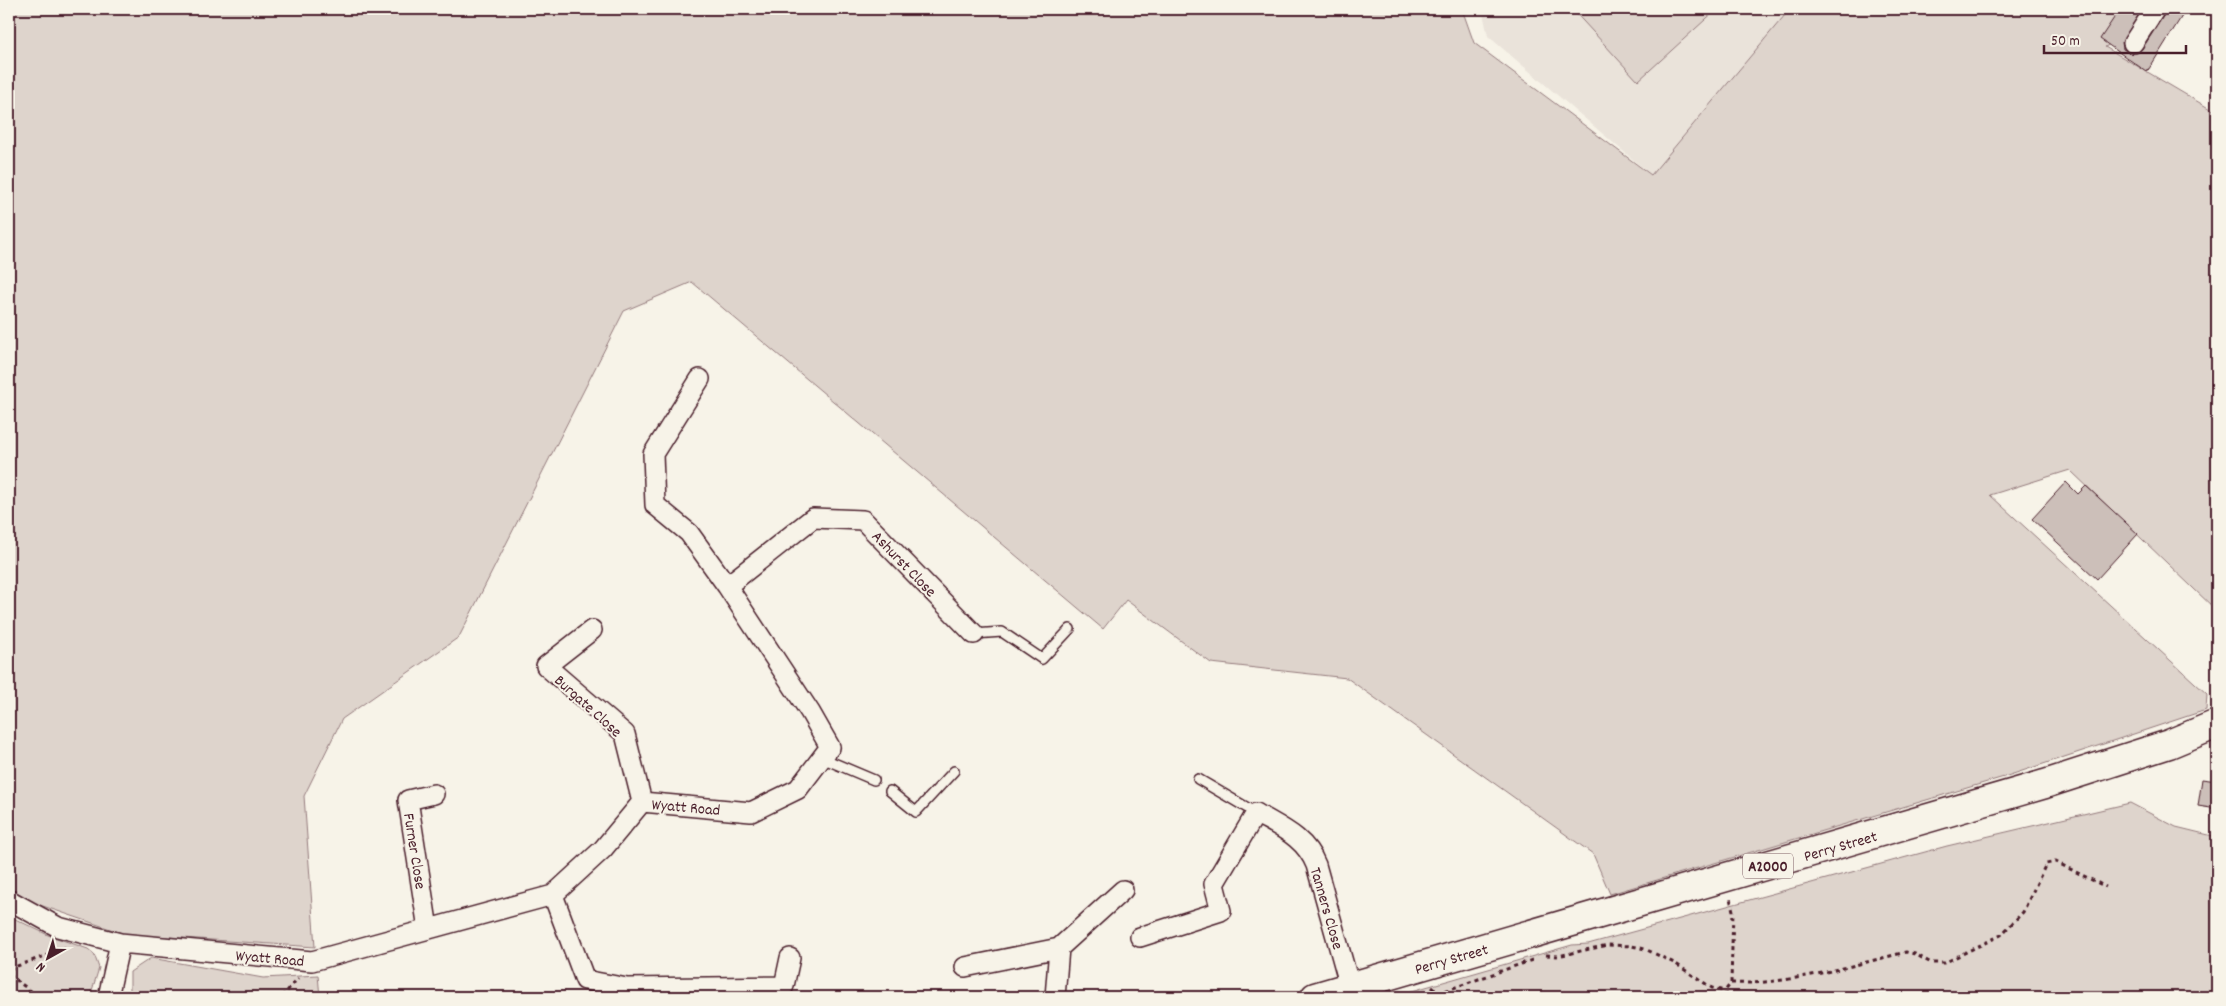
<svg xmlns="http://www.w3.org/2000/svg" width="2226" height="1006" font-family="Dekko,sans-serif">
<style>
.built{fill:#eae3da}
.green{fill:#ded4cc;stroke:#947a7c}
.building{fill:#ccbfb9;stroke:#4a1f2b}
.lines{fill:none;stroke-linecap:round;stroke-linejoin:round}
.service-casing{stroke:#4a1f2b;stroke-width:12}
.minor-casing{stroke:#4a1f2b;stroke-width:22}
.primary-casing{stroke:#4a1f2b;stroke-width:31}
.path{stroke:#4a1f2b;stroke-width:3;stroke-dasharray:4 4;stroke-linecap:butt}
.service{stroke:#f7f3e8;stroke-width:9}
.minor{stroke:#f7f3e8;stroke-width:19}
.primary{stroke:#f7f3e8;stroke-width:28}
.labels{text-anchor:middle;stroke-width:4;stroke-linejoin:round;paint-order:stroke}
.shield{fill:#f7f3e8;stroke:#7e5f64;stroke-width:1}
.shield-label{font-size:15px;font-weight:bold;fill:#4a1f2b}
.street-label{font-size:16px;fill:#4a1f2b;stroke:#f7f3e8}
</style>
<rect width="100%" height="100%" fill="#f7f3e8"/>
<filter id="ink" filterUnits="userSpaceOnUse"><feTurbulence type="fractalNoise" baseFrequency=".02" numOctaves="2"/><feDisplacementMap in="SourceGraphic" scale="10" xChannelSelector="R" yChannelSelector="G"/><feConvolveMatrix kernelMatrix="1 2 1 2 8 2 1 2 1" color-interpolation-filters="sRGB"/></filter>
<g filter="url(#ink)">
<path class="built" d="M 1482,9 L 1790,9 L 1651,175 L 1488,36 Z"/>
<path class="green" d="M 9,9 L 1462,9 L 1474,43 L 1651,175 L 1790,9 L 2135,9 L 2116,41 L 2105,47 L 2217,113 L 2217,611 L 2070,470 L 1990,495 L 2207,694 L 2206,710 L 2004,777 L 1610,894 L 1593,854 L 1347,678 L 1211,663 L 1126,600 L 1103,629 L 692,282 L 624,311 L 459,637 L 342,719 L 304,796 L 315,947 L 125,934 L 34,903 L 9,887 Z
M 1572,9 L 1717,9 L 1638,81 Z
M 2130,803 L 2176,827 L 2217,837 L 2217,997 L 1391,997 L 1572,945 L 1588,944 L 1947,846 Z
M 9,916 L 48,935 L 88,949 L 94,954 L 99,968 L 90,997 L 9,997 Z
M 151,958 L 263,978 L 318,975 L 320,997 L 130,997 L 130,972 Z"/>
<path class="building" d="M 2120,9 L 2142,9 L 2122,42 L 2123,49 L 2132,54 L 2142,49 L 2164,15 L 2166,9 L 2182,16 L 2147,72 L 2100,39 Z
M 2066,482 L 2078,494 L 2086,486 L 2138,534 L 2097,579 L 2032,519 Z
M 2202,779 L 2217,781 L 2217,809 L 2198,806 Z"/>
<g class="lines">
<defs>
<path id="service" d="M 974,634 L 1002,632 L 1042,659 L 1070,629
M 822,758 L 874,780
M 1198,779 L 1256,813
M 890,791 L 916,812 L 954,771"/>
<path id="minor" d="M 2133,43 L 2155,9
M 727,586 L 813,518 L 863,520 L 974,634
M 592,630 L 546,666 L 625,734 L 642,802
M 553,895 L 585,980 L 627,988 L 784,986 L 790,958
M 9,900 L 58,927 L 120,943 L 312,961 L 553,895 L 603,849 L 642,802 L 751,812 L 798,789 L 830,747 L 810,712 L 727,586 L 689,533 L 655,505 L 653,454 L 700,379
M 428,929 L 408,800 L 434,794
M 1140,937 L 1221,911 L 1214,884 L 1256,813 C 1281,828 1305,837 1316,865 L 1350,987
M 965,967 L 1059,948 L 1123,890
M 108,997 L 120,943
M 1055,997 L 1059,948"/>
<path id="primary" d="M 1315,997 L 2045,784 L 2169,744 L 2217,724"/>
</defs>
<use href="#service" class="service-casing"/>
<use href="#minor" class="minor-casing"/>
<use href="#primary" class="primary-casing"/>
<path class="path" d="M 1546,955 L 1558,956 L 1608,945 L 1632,946 L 1645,949 L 1676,964 L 1712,988 L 1725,991
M 9,969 L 67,948
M 9,975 L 39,997
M 1731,983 C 1790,985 1849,966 1906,952 L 1915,954 L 1931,963 L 1944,963 L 2001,935 L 2023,912 L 2046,864 L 2056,862 L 2106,887
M 1432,987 L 1439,993 L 1535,959
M 1438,993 L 1446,997
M 282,997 L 298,978
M 1726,997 L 1725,991 L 1731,983 L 1733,911 L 1730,898"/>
<use href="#service" class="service"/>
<use href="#minor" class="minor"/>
<use href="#primary" class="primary"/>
</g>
</g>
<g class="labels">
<rect class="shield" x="1743" y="853.5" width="50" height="25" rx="4"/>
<g class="shield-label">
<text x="1768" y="871">A2000</text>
</g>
<g class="street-label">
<text transform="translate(905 563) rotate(46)" y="6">Ashurst Close</text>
<text transform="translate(589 705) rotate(42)" y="6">Burgate Close</text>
<text transform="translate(686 806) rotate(5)" y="6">Wyatt Road</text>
<text transform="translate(1840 845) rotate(-16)" y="6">Perry Street</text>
<text transform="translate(416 851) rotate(81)" y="6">Furner Close</text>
<text transform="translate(1328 908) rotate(74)" y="6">Tanners Close</text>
<text transform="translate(270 957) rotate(5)" y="6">Wyatt Road</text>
<text transform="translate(1451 958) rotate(-16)" y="6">Perry Street</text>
</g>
</g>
<rect width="2226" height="1006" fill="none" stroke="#f7f3e8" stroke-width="30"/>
<rect x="15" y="15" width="2196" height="976" fill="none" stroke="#4a1f2b" stroke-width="2" filter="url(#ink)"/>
<g transform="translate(48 958) rotate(219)" stroke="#f7f3e8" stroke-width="4" paint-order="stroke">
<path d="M0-4L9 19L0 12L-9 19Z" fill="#4a1f2b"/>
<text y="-8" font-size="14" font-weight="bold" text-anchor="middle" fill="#4a1f2b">N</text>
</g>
<path d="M2044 45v8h142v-8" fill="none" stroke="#4a1f2b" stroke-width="2.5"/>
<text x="2051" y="45" font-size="15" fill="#4a1f2b" stroke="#f7f3e8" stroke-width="4" paint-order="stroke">50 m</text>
</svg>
